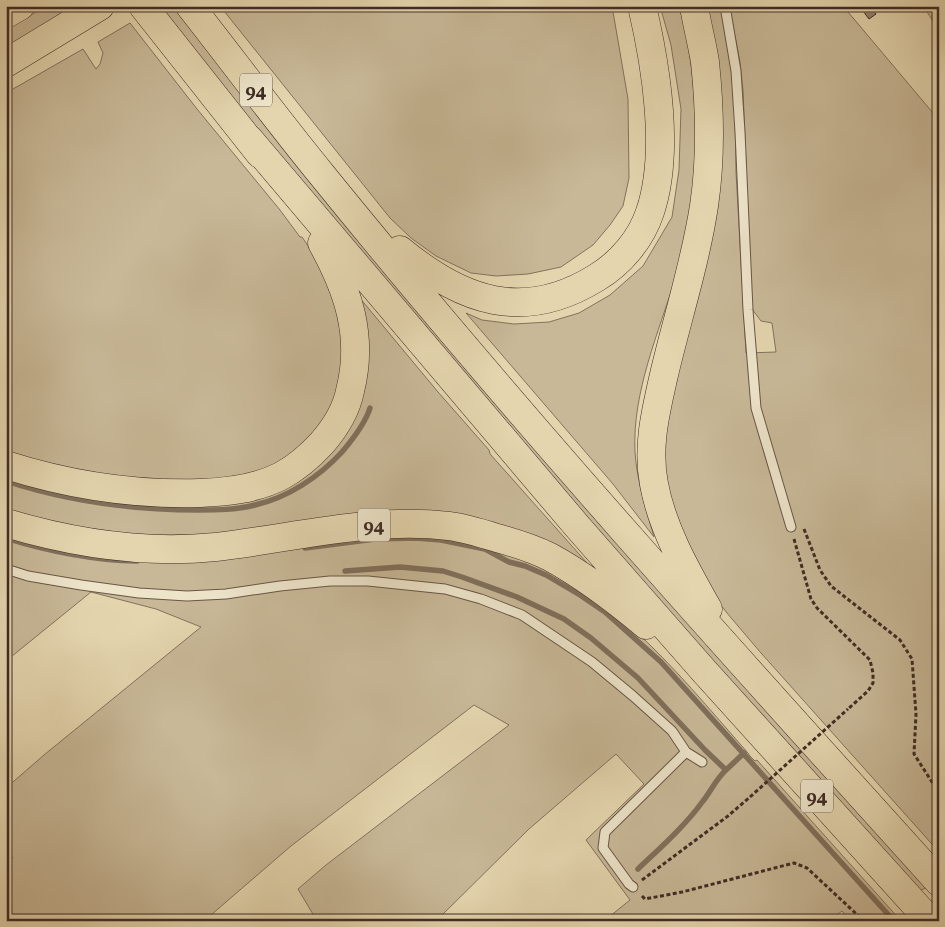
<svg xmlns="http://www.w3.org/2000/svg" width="945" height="927" font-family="Vollkorn,serif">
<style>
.green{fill:#c8b897;stroke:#83725e}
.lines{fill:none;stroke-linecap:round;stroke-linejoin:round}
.stream{stroke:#806f5b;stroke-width:5.5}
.building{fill:#94846c;stroke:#3e2c25}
.service-casing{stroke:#685647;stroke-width:11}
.primary-casing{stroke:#3e2c25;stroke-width:29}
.trunk-casing{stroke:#3e2c25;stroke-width:29}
.path{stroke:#3e2c25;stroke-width:3;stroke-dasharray:4 2.5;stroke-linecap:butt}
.service{stroke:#ede4ca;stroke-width:9}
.primary{stroke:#e4d5ae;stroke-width:28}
.trunk{stroke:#e4d5ae;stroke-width:28}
.path-bridge{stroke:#3e2c25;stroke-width:3;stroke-dasharray:4 2.5;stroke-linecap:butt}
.labels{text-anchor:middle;stroke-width:5;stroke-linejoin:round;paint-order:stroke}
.shield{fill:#ede4ca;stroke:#726356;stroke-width:1}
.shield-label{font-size:19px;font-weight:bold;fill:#3e2c25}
</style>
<rect width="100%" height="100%" fill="#e4d5ae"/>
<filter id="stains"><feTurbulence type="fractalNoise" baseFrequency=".004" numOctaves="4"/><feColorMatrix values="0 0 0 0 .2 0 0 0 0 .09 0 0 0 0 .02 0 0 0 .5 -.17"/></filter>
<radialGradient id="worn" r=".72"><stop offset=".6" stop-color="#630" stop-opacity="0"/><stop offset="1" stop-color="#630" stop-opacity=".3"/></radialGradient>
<path class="green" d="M 46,6 L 56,6 L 62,14 L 6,47 L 6,30 Z
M 158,6 L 172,6 L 283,144 L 927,887 L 918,892 L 778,735 L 417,325 Z
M 220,6 L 612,6 L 628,99 L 629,178 L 623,206 L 610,225 L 593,245 L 561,267 L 528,274 L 496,276 L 471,273 L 436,256 L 411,238 L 390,218 Z
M 660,6 L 679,6 C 699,74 700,170 687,239 C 684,252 680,264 676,276 C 659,332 632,392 635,452 C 637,482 646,509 654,537 L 613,484 L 466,313 L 482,320 L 514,324 L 549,322 L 579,313 L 610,295 L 643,266 L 672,217 L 679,170 L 681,109 L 671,45 Z
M 700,6 L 721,6 L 732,65 L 735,111 L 736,172 L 746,353 L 776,352 L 772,323 L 761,321 L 752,309 L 743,90 L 740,62 L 729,6 L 843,6 L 933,113 L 939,109 L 939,852 L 761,653 L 727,613 L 712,593 L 670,510 L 661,437 L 693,302 Z
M 923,6 L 939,6 L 939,30 Z
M 130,23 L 197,109 L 280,210 L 300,237 L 302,237 L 321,265 L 335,293 L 348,362 L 329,420 L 274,470 L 168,487 L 6,457 L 6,93 L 83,49 L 96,69 L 100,64 L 103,53 L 98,42 Z
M 359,297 L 438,392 L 489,450 L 490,454 L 596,573 L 502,529 L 121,536 L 6,513 L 6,475 L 159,504 L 326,456 Z
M 6,535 L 331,539 L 446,536 L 545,566 L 632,628 C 674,666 710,710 748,753 L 750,756 L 755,761 L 757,760 L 901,921 L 850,921 L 842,911 L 829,921 L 604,921 L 630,900 L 586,840 L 644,784 L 616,754 L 529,829 L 436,921 L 317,921 L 298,889 L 326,865 L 509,725 L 474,705 L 291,846 L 204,921 L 6,921 L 6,866 L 13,858 L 6,847 L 6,788 L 44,755 L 201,627 L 156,609 L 91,592 L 6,661 Z"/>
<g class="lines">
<path class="stream" d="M 6,481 C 67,501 134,510 198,510 C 217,510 236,510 255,505 C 287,498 319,477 342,452 C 353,439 365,424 370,408
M 6,538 C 48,551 93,560 137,561
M 305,548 L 375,539 L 415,538 L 441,540 L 485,549 L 509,562 L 525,566 L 546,575 L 580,595 L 605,612 L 661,662 L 894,921
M 345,571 L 400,567 L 443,571 L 462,577 L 517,597 L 564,619 L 591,638 L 638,678 L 705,750 L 726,770 L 744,753
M 638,869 C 660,848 685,826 703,801 C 711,791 716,779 726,770"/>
</g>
<path class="building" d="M 870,6 L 876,14 L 869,19 L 860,7 Z"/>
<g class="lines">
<defs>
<path id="service" d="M 725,6 L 736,71 L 740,132 L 748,310 L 756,408 L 791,527
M 6,569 L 28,576 L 81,585 L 139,593 L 187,596 L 226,594 L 280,586 L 330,581 L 368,581 L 445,589 L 481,599 L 522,615 L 592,662 L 633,696 L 672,731 L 686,752 L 605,832 L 603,848 L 629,884 L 633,887
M 686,752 L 702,762"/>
<path id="primary" d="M 6,14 L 20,6
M 6,63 L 100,6"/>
<path id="trunk" d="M 143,6 L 260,154
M 190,6 C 234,62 277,120 322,175 C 519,418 729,650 939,882
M 694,6 C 697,25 702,43 705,62 C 710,109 711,159 704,206 C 695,265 676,322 663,379 C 655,414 647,448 654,484 C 662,528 686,570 708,609
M 249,139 L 576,525 L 704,671 L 930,921
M 400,250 C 462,301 523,323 596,278 C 621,263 641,239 650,212 C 670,153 656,66 642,6
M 6,465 C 69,485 134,495 200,493 C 227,492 256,489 281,476 C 296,468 310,456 322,443 C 335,428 346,411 350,391 C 364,336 348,290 322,243
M 6,523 C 73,543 146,554 216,547 C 294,538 370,517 449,526 C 465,528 481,533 497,538 C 515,543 534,549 550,557 C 585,576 616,600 646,625"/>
</defs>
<use href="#service" class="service-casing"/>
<use href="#primary" class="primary-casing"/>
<use href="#trunk" class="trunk-casing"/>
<path class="path" d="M 804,529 L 820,570 L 831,586 L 900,640 L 912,659 L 916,714 L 914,754 L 932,782 L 939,790
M 794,539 L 811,599 L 817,608 L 870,660 L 873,673 L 873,683 L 868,691 L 848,709
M 642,880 L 728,816 L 750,797
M 642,896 L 645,899 L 682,892 L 794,863 L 807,868 L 864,921"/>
<use href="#service" class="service"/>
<use href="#primary" class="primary"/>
<use href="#trunk" class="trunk"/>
<path class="path-bridge" d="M 750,797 L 848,709"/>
</g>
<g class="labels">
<g class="shield">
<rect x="240" y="73.5" width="32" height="33" rx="4"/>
<rect x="358" y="508.5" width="32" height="33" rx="4"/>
<rect x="801" y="779.5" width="32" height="33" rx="4"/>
</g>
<g class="shield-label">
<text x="256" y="97">94</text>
<text x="374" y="532">94</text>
<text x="817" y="803">94</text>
</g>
</g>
<rect width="945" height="927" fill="none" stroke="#e4d5ae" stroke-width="25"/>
<rect x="8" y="8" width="930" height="912" fill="none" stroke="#3e2c25" stroke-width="2.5"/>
<rect x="12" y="12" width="920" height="902" fill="none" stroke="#3e2c25"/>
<rect width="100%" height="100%" filter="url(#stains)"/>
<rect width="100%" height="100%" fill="url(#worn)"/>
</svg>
